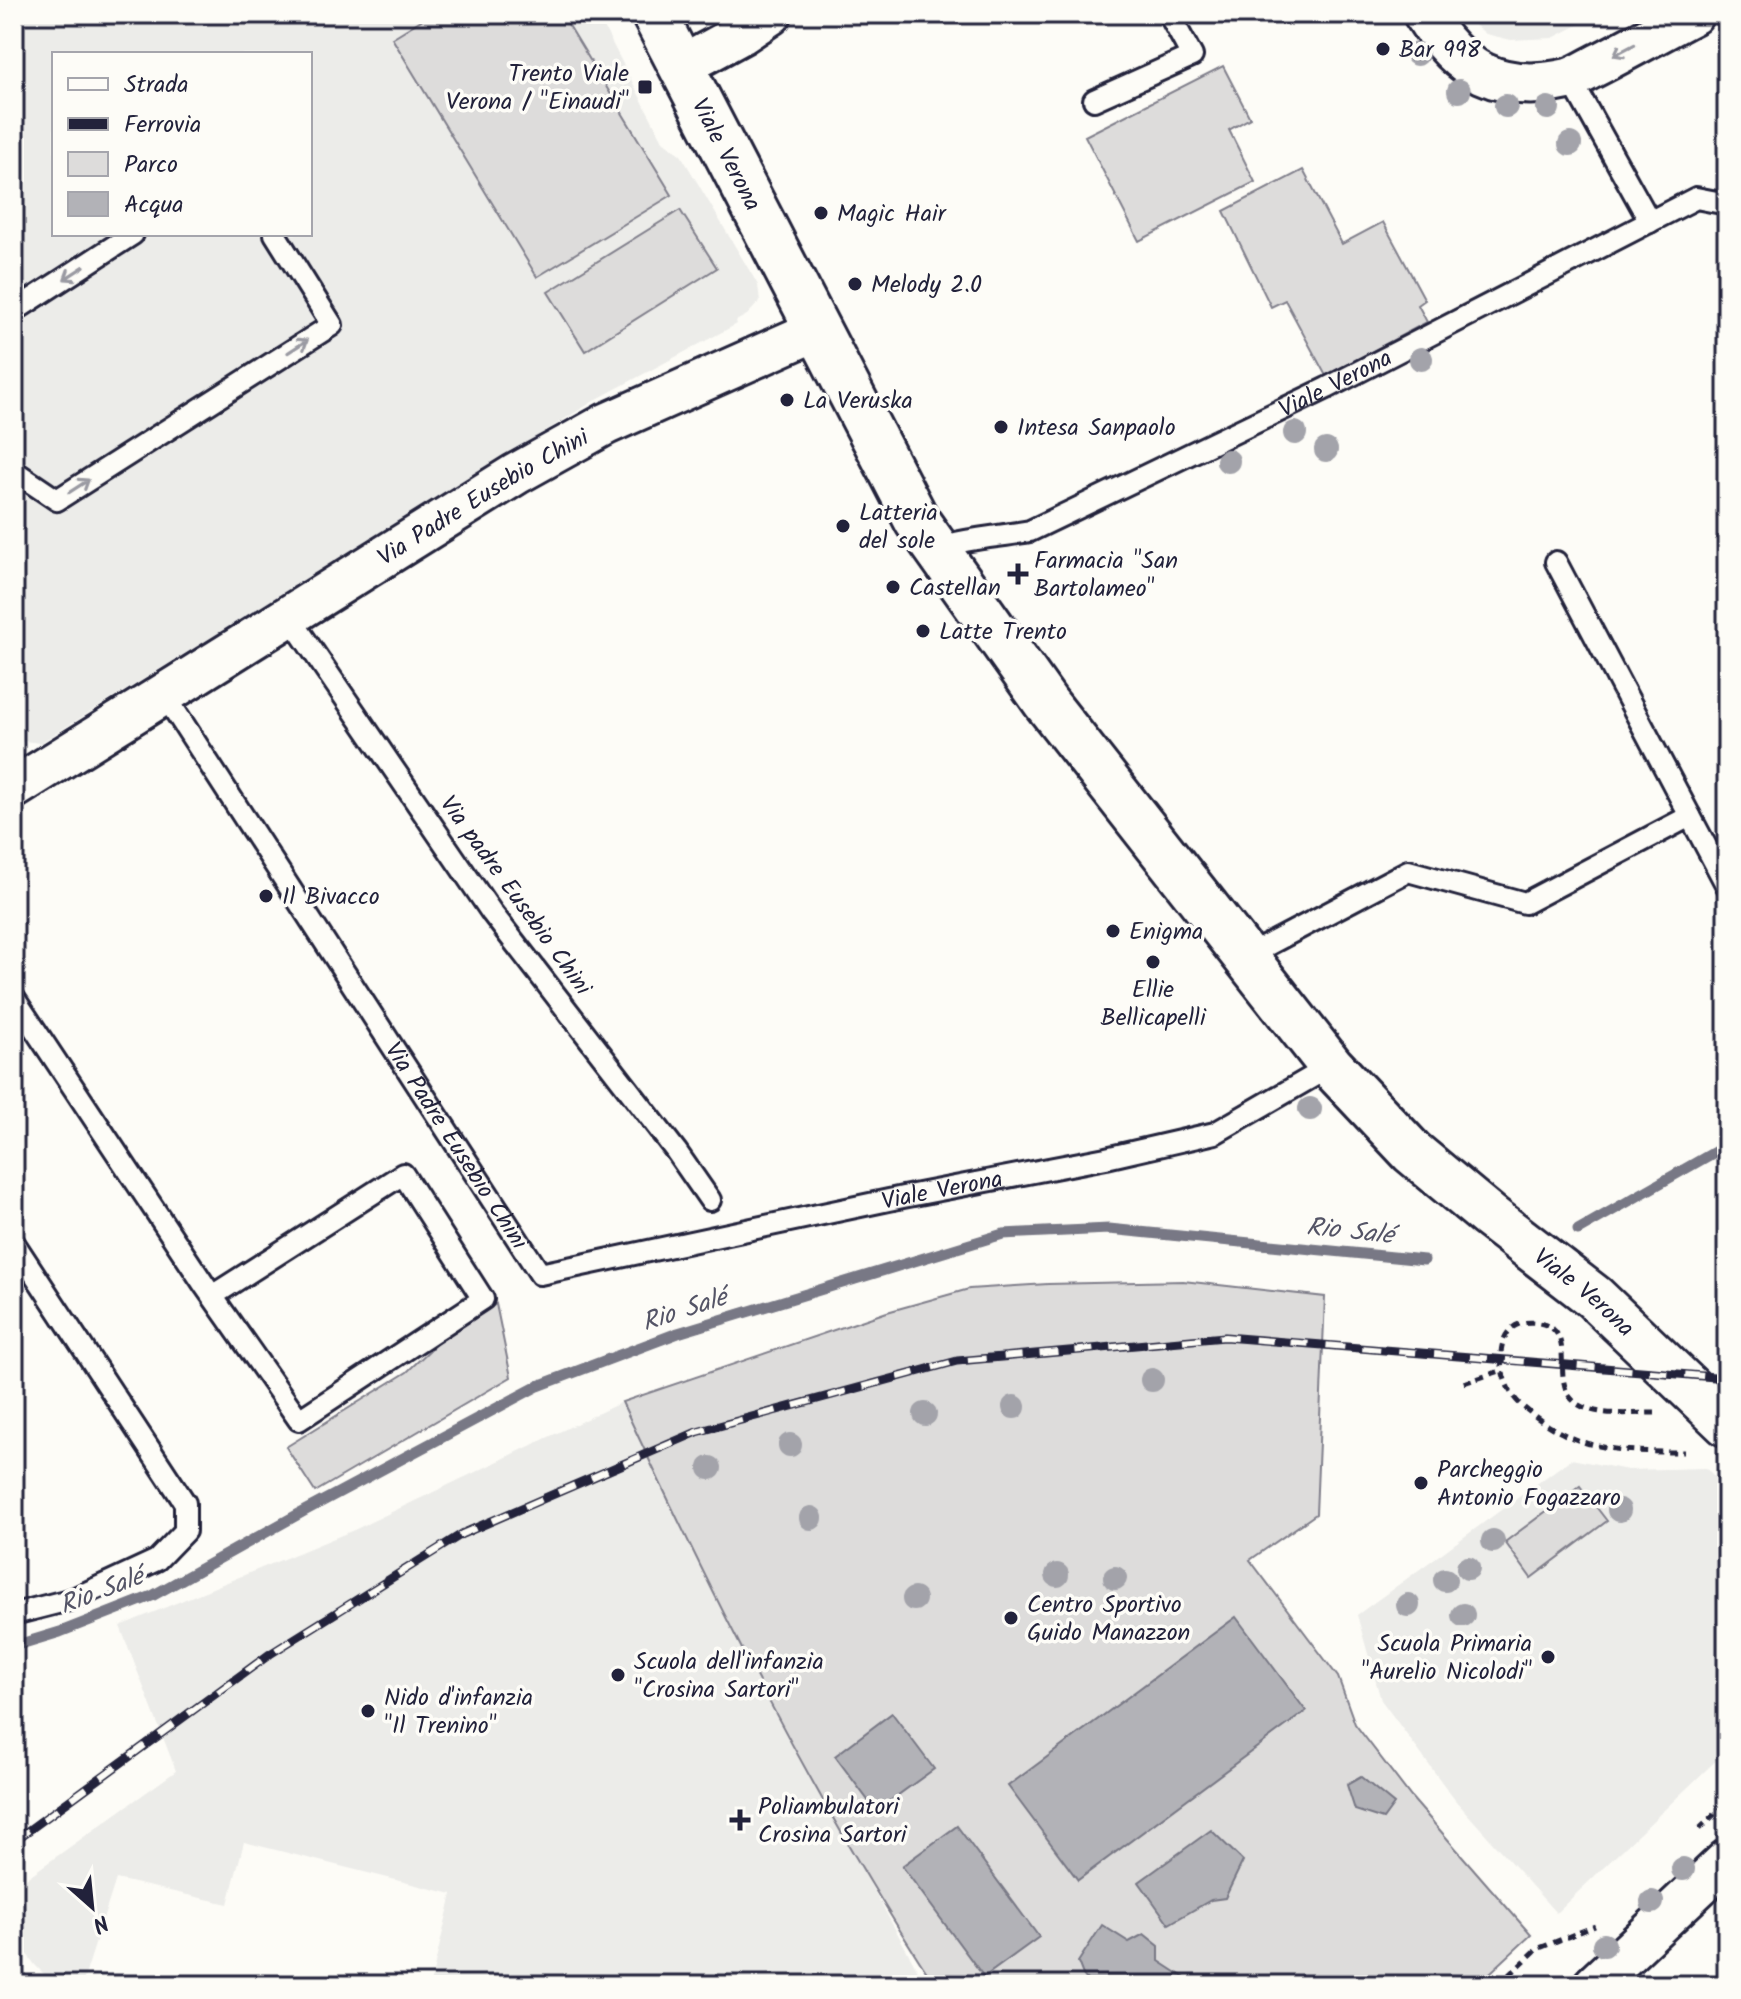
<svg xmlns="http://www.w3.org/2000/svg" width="1741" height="1999" font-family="Kalam,sans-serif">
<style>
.built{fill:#ecece9;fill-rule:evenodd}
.green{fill:#dddcdb;stroke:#807f8b;stroke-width:2}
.water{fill:#b2b2b7;stroke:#787885;stroke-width:2}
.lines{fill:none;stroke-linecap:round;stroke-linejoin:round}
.stream{stroke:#787885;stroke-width:11}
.lane-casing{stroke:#22223b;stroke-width:26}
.street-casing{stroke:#22223b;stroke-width:46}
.secondary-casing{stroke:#22223b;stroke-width:50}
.path{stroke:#22223b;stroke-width:5;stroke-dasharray:8 6;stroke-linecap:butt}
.lane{stroke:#fdfcf7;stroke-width:20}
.street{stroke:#fdfcf7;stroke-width:40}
.secondary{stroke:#fdfcf7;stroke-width:44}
.rail-casing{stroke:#22223b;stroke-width:9}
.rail{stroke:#fdfcf7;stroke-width:6;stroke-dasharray:18;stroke-linecap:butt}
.tree{fill:#a3a3aa}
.oneway{stroke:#9a9aa2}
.poi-dot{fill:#22223b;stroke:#fdfcf7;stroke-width:3}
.labels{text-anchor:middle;stroke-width:7;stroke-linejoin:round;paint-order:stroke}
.poi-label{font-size:24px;fill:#22223b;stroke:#fdfcf7;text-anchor:start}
.street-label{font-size:24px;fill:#22223b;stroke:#fdfcf7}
.water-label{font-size:26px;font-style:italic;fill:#545466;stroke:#fdfcf7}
</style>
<rect width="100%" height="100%" fill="#fdfcf7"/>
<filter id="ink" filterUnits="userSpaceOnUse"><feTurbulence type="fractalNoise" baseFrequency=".0125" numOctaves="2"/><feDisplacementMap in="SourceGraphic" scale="16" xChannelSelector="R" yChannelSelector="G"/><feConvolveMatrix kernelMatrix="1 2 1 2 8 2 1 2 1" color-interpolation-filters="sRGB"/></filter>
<g filter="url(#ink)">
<path class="built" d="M 14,14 L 597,14 L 663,141 L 681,155 L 758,285 L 760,301 L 747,315 L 736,321 L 737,324 L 597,399 L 40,743 L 24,741 L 14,747 ZM 54,54 L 310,54 L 310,234 L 54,234 Z
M 1467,14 L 1599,14 L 1553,38 L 1511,40 L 1486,34 L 1470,21 Z
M 622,1402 L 681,1528 L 794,1746 L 921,1976 L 914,1985 L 430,1985 L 452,1894 L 244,1842 L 228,1904 L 116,1879 L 82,1985 L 55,1985 L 35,1965 L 14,1937 L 14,1920 L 19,1916 L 14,1910 L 14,1887 L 176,1771 L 120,1626 L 354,1530 Z
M 1571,1459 L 1628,1470 L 1706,1468 L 1727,1489 L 1727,1750 L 1556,1913 L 1455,1800 L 1381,1700 L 1357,1615 Z"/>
<path class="green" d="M 431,14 L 562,14 L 672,195 L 537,277 L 392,38 Z
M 1223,66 L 1250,118 L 1229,130 L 1255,182 L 1139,241 L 1085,136 Z
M 1303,170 L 1342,244 L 1383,222 L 1425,300 L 1418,305 L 1427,322 L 1326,376 L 1285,300 L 1271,307 L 1224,211 Z
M 680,210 L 717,268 L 585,351 L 548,292 Z
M 1183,1281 L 1325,1297 L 1316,1514 L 1250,1560 L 1338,1677 L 1355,1724 L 1411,1797 L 1531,1935 L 1477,1985 L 935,1985 C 814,1801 715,1601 622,1402 L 887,1312 L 969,1289 L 1048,1284 Z
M 496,1304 L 511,1377 L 315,1492 L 286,1447 L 407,1372 L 437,1343 Z
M 1580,1486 L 1607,1521 L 1531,1578 L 1505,1542 Z"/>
<path class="water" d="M 1236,1617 L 1306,1711 L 1078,1880 L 1008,1786 Z
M 892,1713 L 934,1769 L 876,1811 L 835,1756 Z
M 1361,1777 L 1394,1804 L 1383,1819 L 1355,1810 L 1347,1785 Z
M 957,1826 L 1039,1937 L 984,1977 L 902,1866 Z
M 1211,1830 L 1243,1861 L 1225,1898 L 1211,1900 L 1169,1924 L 1139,1882 Z
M 1102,1925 L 1129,1942 L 1144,1934 L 1159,1946 L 1159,1961 L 1185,1978 L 1180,1985 L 1091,1985 L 1083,1975 L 1078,1962 Z"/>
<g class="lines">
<path class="stream" d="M 1578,1230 L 1727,1145
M 14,1646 L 60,1632 L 152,1596 L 306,1510 L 538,1386 L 678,1333 L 1003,1234 L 1109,1229 L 1424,1260"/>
<defs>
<g id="lane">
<path d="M 1570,78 L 1650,222"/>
<path d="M 1094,100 L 1192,56 L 1169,14"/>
<path d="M 14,311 L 133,234"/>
<path d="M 14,471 L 57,500 L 332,325 L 275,234"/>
<path id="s1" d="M 935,549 C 966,538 998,537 1030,531 L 1327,388 L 1696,198 L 1727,204"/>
<path d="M 1556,562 L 1690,816"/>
<path d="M 289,616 L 492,913 L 676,1151 L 710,1200"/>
<path id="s2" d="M 164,694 L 540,1274 L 903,1197 L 1106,1158 L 1215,1133 L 1331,1066"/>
<path d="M 1245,957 L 1408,871 L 1525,903 L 1690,816 L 1727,886"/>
<path d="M 14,998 L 205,1286 L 299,1420 L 483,1299 L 403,1174 L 212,1296"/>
<path d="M 14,1243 L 185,1503 L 185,1531 L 157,1560 L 73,1599 L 14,1614"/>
</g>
<g id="street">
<path d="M 1424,14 C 1459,71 1499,94 1568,79 C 1579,76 1590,68 1601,63 C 1632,47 1662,30 1693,14"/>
<path d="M 682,66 L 741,34 L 771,14"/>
<path id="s3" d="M 14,788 L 516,474 L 606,424 L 817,330"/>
<path d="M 1594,1985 L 1727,1860"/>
</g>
<g id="secondary">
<path id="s4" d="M 654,14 L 917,521 L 1046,703 L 1331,1066 L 1412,1152 L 1489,1216 L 1594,1297 L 1727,1424"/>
</g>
</defs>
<use href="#lane" class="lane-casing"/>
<use href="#street" class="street-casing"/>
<use href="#secondary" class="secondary-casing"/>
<path class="path" d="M 1464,1383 L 1500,1371
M 1655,1413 C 1634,1413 1609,1416 1588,1409 C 1539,1393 1585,1332 1539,1323 C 1490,1314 1494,1379 1519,1403 C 1572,1451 1616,1452 1684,1452
M 1699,1829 L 1727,1803
M 1499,1985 L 1537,1949 L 1595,1926"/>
<use href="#lane" class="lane"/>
<use href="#street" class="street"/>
<use href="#secondary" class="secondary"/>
<defs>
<path id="rail" d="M 14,1841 L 270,1654 L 462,1534 L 697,1432 L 957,1361 L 1225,1337 L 1727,1378"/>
</defs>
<use href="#rail" class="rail-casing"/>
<use href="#rail" class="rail"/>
</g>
<g class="tree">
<circle cx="1417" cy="54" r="12"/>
<circle cx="1459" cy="91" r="12"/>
<circle cx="1506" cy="106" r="12"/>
<circle cx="1548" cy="108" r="12"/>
<circle cx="1570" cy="144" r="12"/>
<circle cx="1421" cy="359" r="12"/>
<circle cx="1295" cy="433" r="12"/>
<circle cx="1326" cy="450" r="12"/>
<circle cx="1228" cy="461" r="12"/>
<circle cx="1310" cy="1109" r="12"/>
<circle cx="1152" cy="1380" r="12"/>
<circle cx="1014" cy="1407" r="12"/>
<circle cx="925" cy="1414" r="12"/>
<circle cx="790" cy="1445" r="12"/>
<circle cx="710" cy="1468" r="12"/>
<circle cx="1619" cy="1510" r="12"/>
<circle cx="811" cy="1518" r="12"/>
<circle cx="1493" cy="1541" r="12"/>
<circle cx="1468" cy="1568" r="12"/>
<circle cx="1057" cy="1575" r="12"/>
<circle cx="1115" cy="1578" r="12"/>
<circle cx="1445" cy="1580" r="12"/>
<circle cx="914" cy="1599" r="12"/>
<circle cx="1408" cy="1605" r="12"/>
<circle cx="1463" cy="1615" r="12"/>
<circle cx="1683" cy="1869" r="12"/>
<circle cx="1652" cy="1902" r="12"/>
<circle cx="1604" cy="1945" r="12"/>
</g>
<defs><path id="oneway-shaft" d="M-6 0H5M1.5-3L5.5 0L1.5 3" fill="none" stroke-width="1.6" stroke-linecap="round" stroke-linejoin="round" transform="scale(2)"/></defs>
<g class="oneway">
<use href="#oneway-shaft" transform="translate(1624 50) rotate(152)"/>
<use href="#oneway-shaft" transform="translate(74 273) rotate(147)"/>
<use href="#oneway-shaft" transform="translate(298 346) rotate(-33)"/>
<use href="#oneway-shaft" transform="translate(79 486) rotate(-33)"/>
</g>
</g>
<g class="poi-dot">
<circle cx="1383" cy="49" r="8"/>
<rect x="637" y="79" width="16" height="16" rx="4"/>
<circle cx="821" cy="213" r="8"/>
<circle cx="855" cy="284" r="8"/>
<circle cx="787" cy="400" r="8"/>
<circle cx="1001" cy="427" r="8"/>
<circle cx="843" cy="526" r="8"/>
<path d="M1014 562h8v8h8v8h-8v8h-8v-8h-8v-8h8z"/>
<circle cx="893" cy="587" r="8"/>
<circle cx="923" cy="631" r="8"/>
<circle cx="266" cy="896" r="8"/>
<circle cx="1113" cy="931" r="8"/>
<circle cx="1153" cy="962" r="8"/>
<circle cx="1421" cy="1483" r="8"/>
<circle cx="1011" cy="1618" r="8"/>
<circle cx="1548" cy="1657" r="8"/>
<circle cx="618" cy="1675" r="8"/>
<circle cx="368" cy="1711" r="8"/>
<path d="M736 1808h8v8h8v8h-8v8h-8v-8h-8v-8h8z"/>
</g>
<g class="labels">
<g class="poi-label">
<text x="1399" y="57">Bar 998</text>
<text x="629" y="81" text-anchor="end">Trento Viale<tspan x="629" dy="28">Verona / "Einaudi"</tspan></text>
<text x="837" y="221">Magic Hair</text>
<text x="871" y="292">Melody 2.0</text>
<text x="803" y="408">La Veruska</text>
<text x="1017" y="435">Intesa Sanpaolo</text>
<text x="859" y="520">Latteria<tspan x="859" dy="28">del sole</tspan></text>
<text x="1034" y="568">Farmacia "San<tspan x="1034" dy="28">Bartolameo"</tspan></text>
<text x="909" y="595">Castellan</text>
<text x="939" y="639">Latte Trento</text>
<text x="282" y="904">Il Bivacco</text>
<text x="1129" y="939">Enigma</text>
<text x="1153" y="997" text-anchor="middle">Ellie<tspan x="1153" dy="28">Bellicapelli</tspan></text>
<text x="1437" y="1477">Parcheggio<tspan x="1437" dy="28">Antonio Fogazzaro</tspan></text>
<text x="1027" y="1612">Centro Sportivo<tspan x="1027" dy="28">Guido Manazzon</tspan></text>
<text x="1532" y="1651" text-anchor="end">Scuola Primaria<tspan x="1532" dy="28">"Aurelio Nicolodi"</tspan></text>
<text x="634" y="1669">Scuola dell'infanzia<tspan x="634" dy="28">"Crosina Sartori"</tspan></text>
<text x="384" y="1705">Nido d'infanzia<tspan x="384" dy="28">"Il Trenino"</tspan></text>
<text x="758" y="1814">Poliambulatori<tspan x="758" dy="28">Crosina Sartori</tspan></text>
</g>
<g class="street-label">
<text dy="8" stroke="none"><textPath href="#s4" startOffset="158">Viale Verona</textPath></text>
<text dy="8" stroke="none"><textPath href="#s1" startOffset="436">Viale Verona</textPath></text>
<text dy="8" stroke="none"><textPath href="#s3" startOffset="552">Via Padre Eusebio Chini</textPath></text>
<text transform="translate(516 895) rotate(54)" y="8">Via padre Eusebio Chini</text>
<text dy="8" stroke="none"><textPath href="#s2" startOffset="538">Via Padre Eusebio Chini</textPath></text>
<text dy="8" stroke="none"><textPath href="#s2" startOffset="1102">Viale Verona</textPath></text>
<text dy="8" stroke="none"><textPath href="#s4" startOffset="1596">Viale Verona</textPath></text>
</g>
<g class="water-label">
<text transform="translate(1350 1230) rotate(6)" y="9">Rio Salé</text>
<text transform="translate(684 1309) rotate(-18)" y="9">Rio Salé</text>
<text transform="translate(101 1590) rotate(-21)" y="9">Rio Salé</text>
</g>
</g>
<rect width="1741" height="1999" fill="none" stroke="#fdfcf7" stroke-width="48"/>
<rect x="24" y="24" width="1693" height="1951" fill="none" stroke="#22223b" stroke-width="3" filter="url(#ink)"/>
<rect x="52" y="52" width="260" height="184" fill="#fdfcf7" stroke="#a5a5ac" stroke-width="2"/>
<rect x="68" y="78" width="40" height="12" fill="#fdfcf7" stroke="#a5a5ac" stroke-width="2"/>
<text x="124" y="92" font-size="24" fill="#22223b">Strada</text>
<rect x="68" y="118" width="40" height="12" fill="#22223b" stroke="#a5a5ac" stroke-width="2"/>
<text x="124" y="132" font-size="24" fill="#22223b">Ferrovia</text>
<rect x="68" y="152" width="40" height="24" fill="#dddcdb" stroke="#a5a5ac" stroke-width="2"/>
<text x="124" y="172" font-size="24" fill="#22223b">Parco</text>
<rect x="68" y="192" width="40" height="24" fill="#b2b2b7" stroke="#a5a5ac" stroke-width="2"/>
<text x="124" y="212" font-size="24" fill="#22223b">Acqua</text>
<g transform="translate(92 1907) rotate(153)" stroke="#fdfcf7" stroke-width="6" paint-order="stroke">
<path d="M0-6L14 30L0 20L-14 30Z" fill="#22223b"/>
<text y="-12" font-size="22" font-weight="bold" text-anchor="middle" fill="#22223b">N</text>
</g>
</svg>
